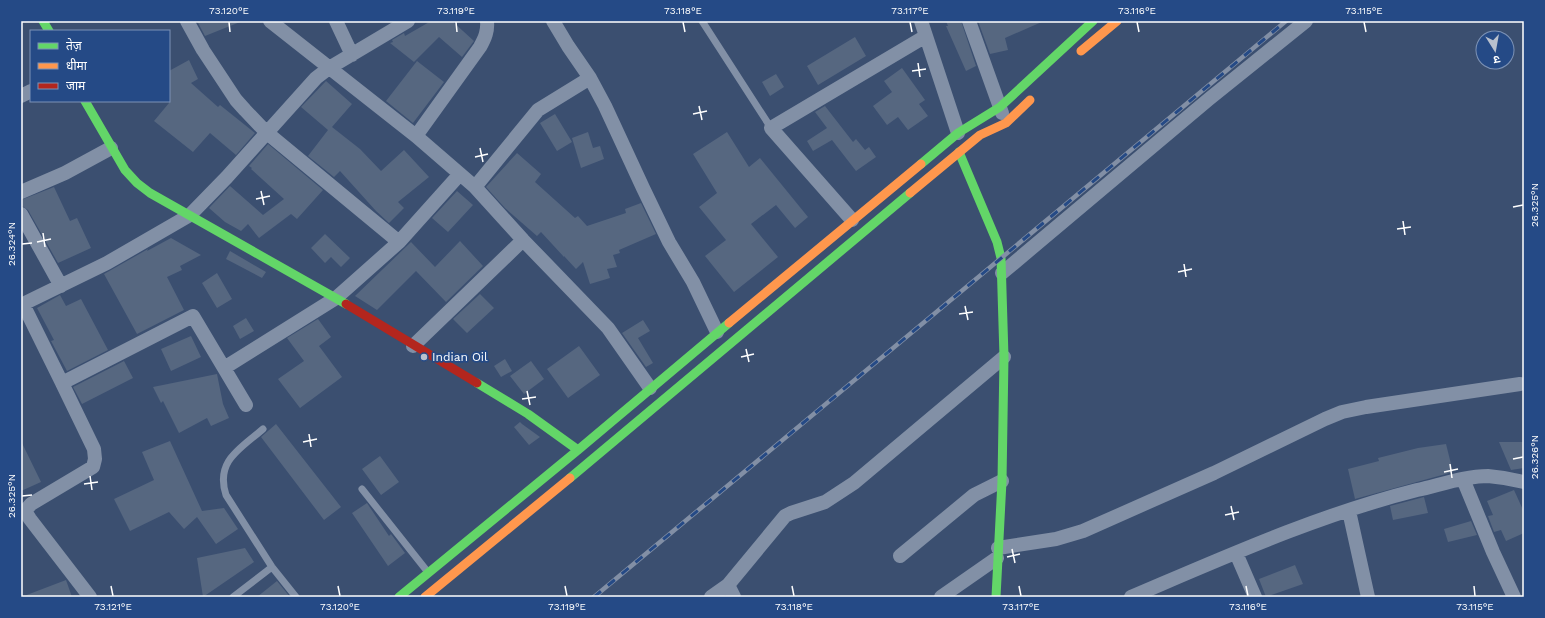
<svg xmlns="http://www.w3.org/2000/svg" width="1545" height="618" font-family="'Work Sans','Noto Sans Devanagari',sans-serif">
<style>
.building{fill:#566780}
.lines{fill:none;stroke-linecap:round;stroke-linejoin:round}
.lane{stroke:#8290a6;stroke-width:7}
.street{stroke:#8290a6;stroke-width:14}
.fast{stroke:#63d668;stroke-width:9}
.slow{stroke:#ff974d;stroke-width:9}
.jam{stroke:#b3261e;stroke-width:9}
.rail-casing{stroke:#828fa5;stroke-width:4.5}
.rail{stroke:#254a86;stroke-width:3;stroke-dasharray:9;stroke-linecap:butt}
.ticks{fill:none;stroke:#fff;stroke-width:1.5}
.poi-dot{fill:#bac1cd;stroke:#254a86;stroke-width:1.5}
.labels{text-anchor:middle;stroke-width:3.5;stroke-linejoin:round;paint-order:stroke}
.poi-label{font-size:12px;fill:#fff;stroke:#254a86;text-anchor:start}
.neatline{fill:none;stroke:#fff;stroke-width:1.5}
.ticks-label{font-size:10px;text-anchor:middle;fill:#fff}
</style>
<rect width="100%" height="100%" fill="#3b4f70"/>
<path class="building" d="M 197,21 L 240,21 L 240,22 L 205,36 Z
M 431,21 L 452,21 L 474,41 L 462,57 L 439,37 L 414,62 L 390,43 L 393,42 L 392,40 L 404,33 L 405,36 Z
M 946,21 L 961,21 L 976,66 L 966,71 L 946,26 L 948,26 Z
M 978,21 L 1044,21 L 1005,38 L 1008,50 L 990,54 Z
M 855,37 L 866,56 L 818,85 L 807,66 Z
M 189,60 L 198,79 L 191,83 L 218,107 L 220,105 L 255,133 L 236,155 L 210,133 L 193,152 L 154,121 L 169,103 L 169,71 Z
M 417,61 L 444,82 L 413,123 L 386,101 Z
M 902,68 L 925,100 L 919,104 L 928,116 L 908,130 L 898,117 L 887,125 L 873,106 L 892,92 L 884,81 Z
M 776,74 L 784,87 L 770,96 L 762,82 Z
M 326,81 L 352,104 L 332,127 L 360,149 L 381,171 L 404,150 L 429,177 L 398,202 L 404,208 L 389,223 L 376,211 L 340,171 L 334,177 L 308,156 L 328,130 L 301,107 Z
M 825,106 L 853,142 L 856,139 L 865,150 L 869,147 L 876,157 L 856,171 L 832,140 L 813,151 L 807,141 L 827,128 L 815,112 Z
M 555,114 L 572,142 L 557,151 L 540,123 Z
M 588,132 L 593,148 L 600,146 L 604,159 L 581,168 L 572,138 Z
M 727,132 L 749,167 L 760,158 L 808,217 L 795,228 L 776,205 L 751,224 L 778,257 L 734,292 L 705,256 L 726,240 L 699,207 L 717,193 L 693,154 Z
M 268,144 L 323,190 L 297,219 L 291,214 L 259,238 L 248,224 L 241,231 L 225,222 L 209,208 L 230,186 L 263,215 L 284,199 L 251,169 L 252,168 L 249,166 Z
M 517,153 L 541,174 L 535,182 L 575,218 L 578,216 L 587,226 L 626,213 L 625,209 L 641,203 L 656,234 L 619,250 L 620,253 L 613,255 L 617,267 L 607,269 L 610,278 L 590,284 L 583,262 L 576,269 L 564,256 L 564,257 L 541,232 L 537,236 L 505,208 L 486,187 Z
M 54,187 L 70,221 L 77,218 L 91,248 L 58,263 L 28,210 L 22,206 L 21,203 L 21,200 Z
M 457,191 L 473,205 L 448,232 L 432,218 Z
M 325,234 L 350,258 L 341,267 L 331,257 L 325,263 L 311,248 Z
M 171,238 L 201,255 L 180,266 L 182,270 L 167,277 L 184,310 L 137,334 L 104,274 L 148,249 L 147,251 Z
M 460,241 L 483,266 L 446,302 L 416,271 L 377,310 L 355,296 L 411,242 L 435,267 Z
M 230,251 L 266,272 L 262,278 L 226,259 Z
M 217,273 L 232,299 L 217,308 L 202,283 Z
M 480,294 L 494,308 L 467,333 L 453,319 Z
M 60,295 L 66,306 L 81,299 L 108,350 L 67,371 L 51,341 L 54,340 L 37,308 Z
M 246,318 L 254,331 L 240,339 L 233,326 Z
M 318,319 L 331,337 L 319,346 L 342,377 L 300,408 L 278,379 L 304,361 L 287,338 Z
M 643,320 L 650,331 L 638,338 L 653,363 L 646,367 L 622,333 Z
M 191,336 L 201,357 L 171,371 L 161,349 Z
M 579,346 L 600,375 L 568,398 L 547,369 Z
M 505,359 L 512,371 L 501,377 L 494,366 Z
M 124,361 L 133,378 L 82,404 L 73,387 Z
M 531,361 L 544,379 L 524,394 L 510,376 Z
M 217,374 L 223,404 L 229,418 L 211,426 L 207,418 L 179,433 L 163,401 L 161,403 L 153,387 Z
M 520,422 L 522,424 L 540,437 L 529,445 L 514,427 Z
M 276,424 L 341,507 L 324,520 L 261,437 Z
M 21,441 L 41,482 L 21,491 Z
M 170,441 L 202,511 L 224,508 L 238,529 L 216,544 L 197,517 L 184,529 L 169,512 L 130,531 L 114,499 L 154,480 L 142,452 Z
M 1499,442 L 1524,442 L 1524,468 L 1511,470 Z
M 1446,444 L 1453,472 L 1355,499 L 1348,469 L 1379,461 L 1378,458 L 1418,448 Z
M 380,456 L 399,482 L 381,495 L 362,469 Z
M 1514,490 L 1524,512 L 1524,533 L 1506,541 L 1501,530 L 1494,532 L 1488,516 L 1493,515 L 1487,501 Z
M 1424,497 L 1428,513 L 1393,520 L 1390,506 Z
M 367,503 L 389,536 L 391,534 L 405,553 L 388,566 L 352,513 Z
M 1471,521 L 1477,535 L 1448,542 L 1444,529 Z
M 245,548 L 254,562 L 203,597 L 197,558 Z
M 1295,565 L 1303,584 L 1266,597 L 1259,579 Z
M 66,580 L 72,597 L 24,597 L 24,596 Z
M 277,581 L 290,597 L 257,597 Z"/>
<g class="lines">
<path class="lane" d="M 702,21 L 771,128
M 263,429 C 240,449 215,461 226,495 L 272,567 L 296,597
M 362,489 L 427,571
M 233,597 L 272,567"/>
<path class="street" d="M 187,21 L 203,50 L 236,100 L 245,110 L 266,132 L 399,242
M 270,21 L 416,136 L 475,187 L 523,240 L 608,328 L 650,388
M 336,21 L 352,55
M 553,21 L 568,46 L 590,78 L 605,106 L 643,188 L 669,242 L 693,282 L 717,332
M 921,21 L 958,133
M 969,21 L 1002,113
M 21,96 L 31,91
M 416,136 L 480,47 C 485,38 488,31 487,21
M 475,187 L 538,110 L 590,78
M 21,192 L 65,173 L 111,148
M 21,214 L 61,286
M 852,220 L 771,128 L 926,36
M 1002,273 L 1209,99 L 1306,21
M 413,346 L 523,240
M 224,368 L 336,298 L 399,242 L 460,174
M 62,383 L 94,449 L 95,459 L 93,467 L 31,504 L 25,511 L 30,519 L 90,597
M 246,405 L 193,316 L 62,383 L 23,304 L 107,263 L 190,215 L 227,177 L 316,78 L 329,68 L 408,21
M 1463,479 L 1493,552 L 1514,597
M 1349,511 L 1368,597
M 998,548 L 1056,539 L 1083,531 L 1214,473 L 1325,419 L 1342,412 L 1366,407 L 1520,384
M 1236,553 L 1255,597
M 900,556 L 974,495 L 1002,481
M 728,585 L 734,597
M 711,597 L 728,585 L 785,516 L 791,513 L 825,502 L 854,483 L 1004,357
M 941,597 L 997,558
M 1131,597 C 1225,557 1318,515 1417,490 C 1440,485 1464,476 1488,476 C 1500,477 1512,479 1524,482"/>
<path class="fast" d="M 43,21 L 49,31
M 85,101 L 125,170 L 137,183 L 150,193 L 346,304
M 959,152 L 997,242 L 1001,258 L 1004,357 L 1002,481 L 996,597
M 921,164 L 958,133 L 1000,107 L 1093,21
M 477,383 L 528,414 L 578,450
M 570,478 L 910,193
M 399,597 L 578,450 L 729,323"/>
<path class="slow" d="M 1081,51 L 1117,21
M 910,193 L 980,135 L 1006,123 L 1030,100
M 729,323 L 921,164
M 425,597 L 570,478"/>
<path class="jam" d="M 346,304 L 477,383"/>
<defs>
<path id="rail" d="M 594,597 L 1286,21"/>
</defs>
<use href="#rail" class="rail-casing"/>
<use href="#rail" class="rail"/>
</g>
<path class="ticks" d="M 229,22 L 230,32M 456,22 L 457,32M 683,22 L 685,32M 910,22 L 912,32M 1137,22 L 1139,32M 1364,22 L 1366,32M 918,63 L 920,77M 912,71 L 926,69M 699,106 L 702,120M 693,114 L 707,111M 480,148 L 483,162M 475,157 L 488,154M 261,191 L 264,205M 256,199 L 270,196M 1513,207 L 1523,205M 1403,221 L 1405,235M 1397,229 L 1411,227M 43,233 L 45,247M 37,242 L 51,239M 22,244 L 32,243M 1184,264 L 1186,277M 1178,272 L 1192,269M 965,306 L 968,320M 959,314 L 973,312M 746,349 L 749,362M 741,357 L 754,354M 527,391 L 530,405M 522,399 L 536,397M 309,434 L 311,447M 303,442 L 317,439M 1513,459 L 1523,457M 1450,464 L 1452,478M 1444,472 L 1458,469M 90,476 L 92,490M 84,484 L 98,482M 22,496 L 32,495M 1231,506 L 1234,520M 1225,515 L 1239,512M 1012,549 L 1015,563M 1007,557 L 1020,554M 111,586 L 113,596M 338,586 L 340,596M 565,586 L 567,596M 792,586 L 794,596M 1019,586 L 1021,596M 1246,586 L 1248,596M 1474,586 L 1475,596"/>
<circle class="poi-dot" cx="424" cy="357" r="4"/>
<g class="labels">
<g class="poi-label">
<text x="432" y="361">Indian Oil</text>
</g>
</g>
<rect width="1545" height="618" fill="none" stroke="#254a86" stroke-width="44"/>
<rect x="30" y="30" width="140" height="72" fill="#254a86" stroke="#7c92b6"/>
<rect x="38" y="43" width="20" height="6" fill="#63d668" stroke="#7c92b6"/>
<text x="66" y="50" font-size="12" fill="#ffffff">तेज़</text>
<rect x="38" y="63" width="20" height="6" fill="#ff974d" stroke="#7c92b6"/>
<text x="66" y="70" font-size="12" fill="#ffffff">धीमा</text>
<rect x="38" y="83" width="20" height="6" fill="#b3261e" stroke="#7c92b6"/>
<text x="66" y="90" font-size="12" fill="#ffffff">जाम</text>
<g transform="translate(1495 50) rotate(169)"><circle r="19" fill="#254a86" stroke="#7c92b6"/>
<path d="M0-3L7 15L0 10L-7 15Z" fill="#bac1cd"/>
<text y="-6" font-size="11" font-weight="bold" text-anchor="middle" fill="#ffffff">उ</text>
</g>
<rect x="22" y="22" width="1501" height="574" class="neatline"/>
<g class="ticks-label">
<text x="229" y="14">73.120°E</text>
<text x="456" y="14">73.119°E</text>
<text x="683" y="14">73.118°E</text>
<text x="910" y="14">73.117°E</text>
<text x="1137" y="14">73.116°E</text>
<text x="1364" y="14">73.115°E</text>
<text transform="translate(1534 205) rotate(-90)" y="4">26.325°N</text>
<text transform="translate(11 244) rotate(-90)" y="4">26.324°N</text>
<text transform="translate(1534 457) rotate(-90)" y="4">26.326°N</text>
<text transform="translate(11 496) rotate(-90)" y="4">26.325°N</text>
<text x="113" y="610">73.121°E</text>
<text x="340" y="610">73.120°E</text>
<text x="567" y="610">73.119°E</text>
<text x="794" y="610">73.118°E</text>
<text x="1021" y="610">73.117°E</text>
<text x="1248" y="610">73.116°E</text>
<text x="1475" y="610">73.115°E</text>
</g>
</svg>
